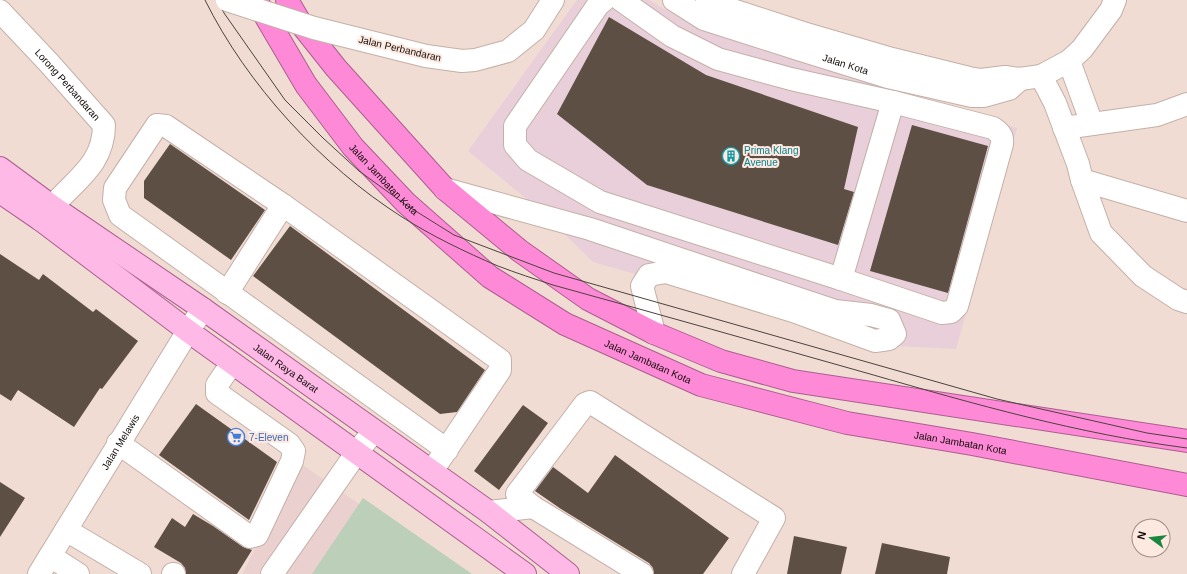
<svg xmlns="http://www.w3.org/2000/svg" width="1187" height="574" font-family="Helvetica,sans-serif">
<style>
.commercial{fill:#e8cfd9}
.education{fill:#ead0cf}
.green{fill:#bbcfb9}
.building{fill:#5e4f45}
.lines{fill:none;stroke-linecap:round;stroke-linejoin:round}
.minor-casing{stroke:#c4b0a8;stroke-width:24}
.major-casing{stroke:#ab5e8f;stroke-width:24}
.highway-casing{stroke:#ab5e8f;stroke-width:24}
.minor{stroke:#fff;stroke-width:22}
.major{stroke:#feb9e7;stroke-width:22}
.highway{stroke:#fe8ad7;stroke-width:22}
.tram{stroke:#4c423d;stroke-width:1}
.minor-bridge-casing{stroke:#c4b0a8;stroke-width:24;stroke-linecap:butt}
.minor-bridge{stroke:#fff;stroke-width:22}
.labels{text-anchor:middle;stroke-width:4;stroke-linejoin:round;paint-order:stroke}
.street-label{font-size:10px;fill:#110b08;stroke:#fee9e0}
.culture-label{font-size:10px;fill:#0d838f;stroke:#fee9e0;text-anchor:start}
.shop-label{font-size:10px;fill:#366cbe;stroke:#fee9e0;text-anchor:start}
</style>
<rect width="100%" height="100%" fill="#f1dcd3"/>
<path class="commercial" d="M 577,0 L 649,0 L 696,28 L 1017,128 L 956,349 L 875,345 L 778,315 L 593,262 L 539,209 L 468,151 Z"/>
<path class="education" d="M 300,463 L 460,574 L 242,574 Z"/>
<path class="green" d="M 363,498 L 472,574 L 312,574 Z"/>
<path class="building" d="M 609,17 L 706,75 L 858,127 L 844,189 L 854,192 L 838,245 L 647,185 L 557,114 Z
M 912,125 L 988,146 L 948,293 L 870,271 Z
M 170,144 L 265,210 L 231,260 L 144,198 L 144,181 Z
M 290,226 L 485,370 L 457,412 L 440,414 L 253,276 Z
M 0,254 L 39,280 L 43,274 L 93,312 L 96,309 L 138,341 L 102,389 L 100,388 L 74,427 L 18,390 L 11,401 L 0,394 Z
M 196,404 L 277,462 L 249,520 L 159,455 Z
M 523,405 L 548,423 L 499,490 L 474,471 Z
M 615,455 L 729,538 L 703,574 L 654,574 L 653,568 L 649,563 L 561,509 L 535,491 L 553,467 L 588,493 Z
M 0,482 L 25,498 L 0,537 Z
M 193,514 L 213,526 L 243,547 L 252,550 L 237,574 L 186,574 L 185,568 L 181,563 L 154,547 L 172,518 L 185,527 Z
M 794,536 L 847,547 L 841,574 L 787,574 Z
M 882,543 L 950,557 L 947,574 L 875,574 Z"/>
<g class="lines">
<defs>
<g id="minor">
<path d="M 604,0 L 598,5 L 515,126 L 515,145 L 528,160 L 600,202 L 841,279 L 893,102 L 791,79 L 718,59 L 672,36 L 621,0"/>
<path id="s1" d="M 674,0 L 704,19 L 798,49 L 888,77 L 972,96 L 984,96 L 1009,89 L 1019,80"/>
<path d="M 707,0 L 714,4 L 803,33 L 892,59 L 969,78 L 981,80 L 1005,77 L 1020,79 L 1041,76 L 1069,61 L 1082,49 L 1111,10 L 1115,0"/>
<path id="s2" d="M 0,11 L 49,63 L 104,125 C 104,158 84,174 63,195 C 55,203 48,212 41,220"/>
<path d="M 426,56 L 462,61 L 475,60 L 508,51 L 534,30 L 553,0"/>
<path d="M 1069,61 L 1092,124"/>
<path d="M 1041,76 L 1055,103 L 1078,164 L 1082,180 L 1101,233 L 1143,276 L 1178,299 L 1187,302"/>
<path d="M 1064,128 L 1157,115 L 1187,104"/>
<path d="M 1082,180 L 1187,211"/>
<path d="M 445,189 L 590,229 L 835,311 L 871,315 L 889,320 L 895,334 L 889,339 L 875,341 L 793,311 L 666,272 L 649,275 L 642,286 L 654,333"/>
<path d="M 841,279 L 942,313 L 951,312 L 957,306 L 1002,144 C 1003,136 1000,133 993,128 L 893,102"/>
<path d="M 227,293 L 283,205"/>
<path d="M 118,443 L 250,537 L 257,535 L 292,461 L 294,451 L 289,444 L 217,393 L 217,385 L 232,363"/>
<path d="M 432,471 L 500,370 L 500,360 L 283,205 L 166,126 L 157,125 L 115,188 L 114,200 L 120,215 L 447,450"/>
<path d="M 489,512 L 533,507"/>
<path d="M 66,530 L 140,574"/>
<path d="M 50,556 L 78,574"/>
<path id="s3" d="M 39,574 L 188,331 L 203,309"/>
<path d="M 173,574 L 174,574"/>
<path d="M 272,574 L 357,452 L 374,431"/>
<path d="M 642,574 L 533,507 L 517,494 L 585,404 L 590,402 L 774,518 L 743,574"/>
</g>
<g id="major">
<path id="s4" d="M 0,168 L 53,207 L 203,309 L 489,512 L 568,574"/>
<path d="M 0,192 L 41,220 L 188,331 L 525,574"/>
</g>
<g id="highway">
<path id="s5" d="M 256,0 L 306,85 L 353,147 L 406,203 L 490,277 L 565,324 L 701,385 L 847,423 L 972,444 L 1187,485"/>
<path d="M 287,0 L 301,24 L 336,68 L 445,189 L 520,251 L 588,299 L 654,333 L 721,361 L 793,381 L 1187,441"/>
</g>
</defs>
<use href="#minor" class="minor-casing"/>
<use href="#major" class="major-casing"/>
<use href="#highway" class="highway-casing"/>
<use href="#minor" class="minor"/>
<use href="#major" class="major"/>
<use href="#highway" class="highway"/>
<path class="tram" d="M 205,0 C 247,85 322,166 402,217 C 432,236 465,252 498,266 C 516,273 535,279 553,285 C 658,314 764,344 870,374 C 974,404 1079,434 1187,448
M 218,0 L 224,13 L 285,100 L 323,138 L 359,171 L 406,205 L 454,235 L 554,273 L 997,399 L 1147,433 L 1187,439"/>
<defs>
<path id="minor-bridge" d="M 227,0 L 314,28 L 426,56"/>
</defs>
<use href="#minor-bridge" class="minor-bridge-casing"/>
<use href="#minor-bridge" class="minor-bridge"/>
</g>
<defs>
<symbol id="building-ring" viewBox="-11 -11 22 22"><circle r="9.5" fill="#fee9e0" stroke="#0f9aa8" stroke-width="1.5"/><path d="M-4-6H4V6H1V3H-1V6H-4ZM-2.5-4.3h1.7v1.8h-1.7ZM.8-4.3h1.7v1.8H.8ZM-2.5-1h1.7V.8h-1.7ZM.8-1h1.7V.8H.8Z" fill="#0f9aa8"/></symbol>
<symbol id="supermarket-ring" viewBox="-11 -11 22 22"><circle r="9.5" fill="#fee9e0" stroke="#3f7fe0" stroke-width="1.5"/><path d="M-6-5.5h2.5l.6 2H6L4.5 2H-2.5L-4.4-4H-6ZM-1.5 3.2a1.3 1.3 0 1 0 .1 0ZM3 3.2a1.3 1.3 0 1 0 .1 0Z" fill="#3f7fe0"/></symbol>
</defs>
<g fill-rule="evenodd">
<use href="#building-ring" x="721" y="146" width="20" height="20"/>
<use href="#supermarket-ring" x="226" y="427" width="20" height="20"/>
</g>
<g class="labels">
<g class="street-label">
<text transform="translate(400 48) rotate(13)" y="4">Jalan Perbandaran</text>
<text dy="4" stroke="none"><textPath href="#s1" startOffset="184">Jalan Kota</textPath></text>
<text dy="4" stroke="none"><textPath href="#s2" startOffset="100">Lorong Perbandaran</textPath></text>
<text dy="4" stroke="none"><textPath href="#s5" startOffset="221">Jalan Jambatan Kota</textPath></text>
<text dy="4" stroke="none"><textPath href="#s5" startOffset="545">Jalan Jambatan Kota</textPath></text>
<text dy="4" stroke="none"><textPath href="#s4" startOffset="349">Jalan Raya Barat</textPath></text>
<text dy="4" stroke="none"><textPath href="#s3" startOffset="155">Jalan Melawis</textPath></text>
<text dy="4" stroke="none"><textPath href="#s5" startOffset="869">Jalan Jambatan Kota</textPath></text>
</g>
<g class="culture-label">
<text x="744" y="154">Prima Klang<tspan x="744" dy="12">Avenue</tspan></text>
</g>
<g class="shop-label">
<text x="249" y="441">7-Eleven</text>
</g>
</g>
<g transform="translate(1151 538) rotate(285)"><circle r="19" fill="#fee9e0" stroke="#9f908a"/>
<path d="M0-3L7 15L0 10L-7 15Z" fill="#1b863d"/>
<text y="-6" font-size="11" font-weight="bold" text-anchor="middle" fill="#110b08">N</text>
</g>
</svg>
